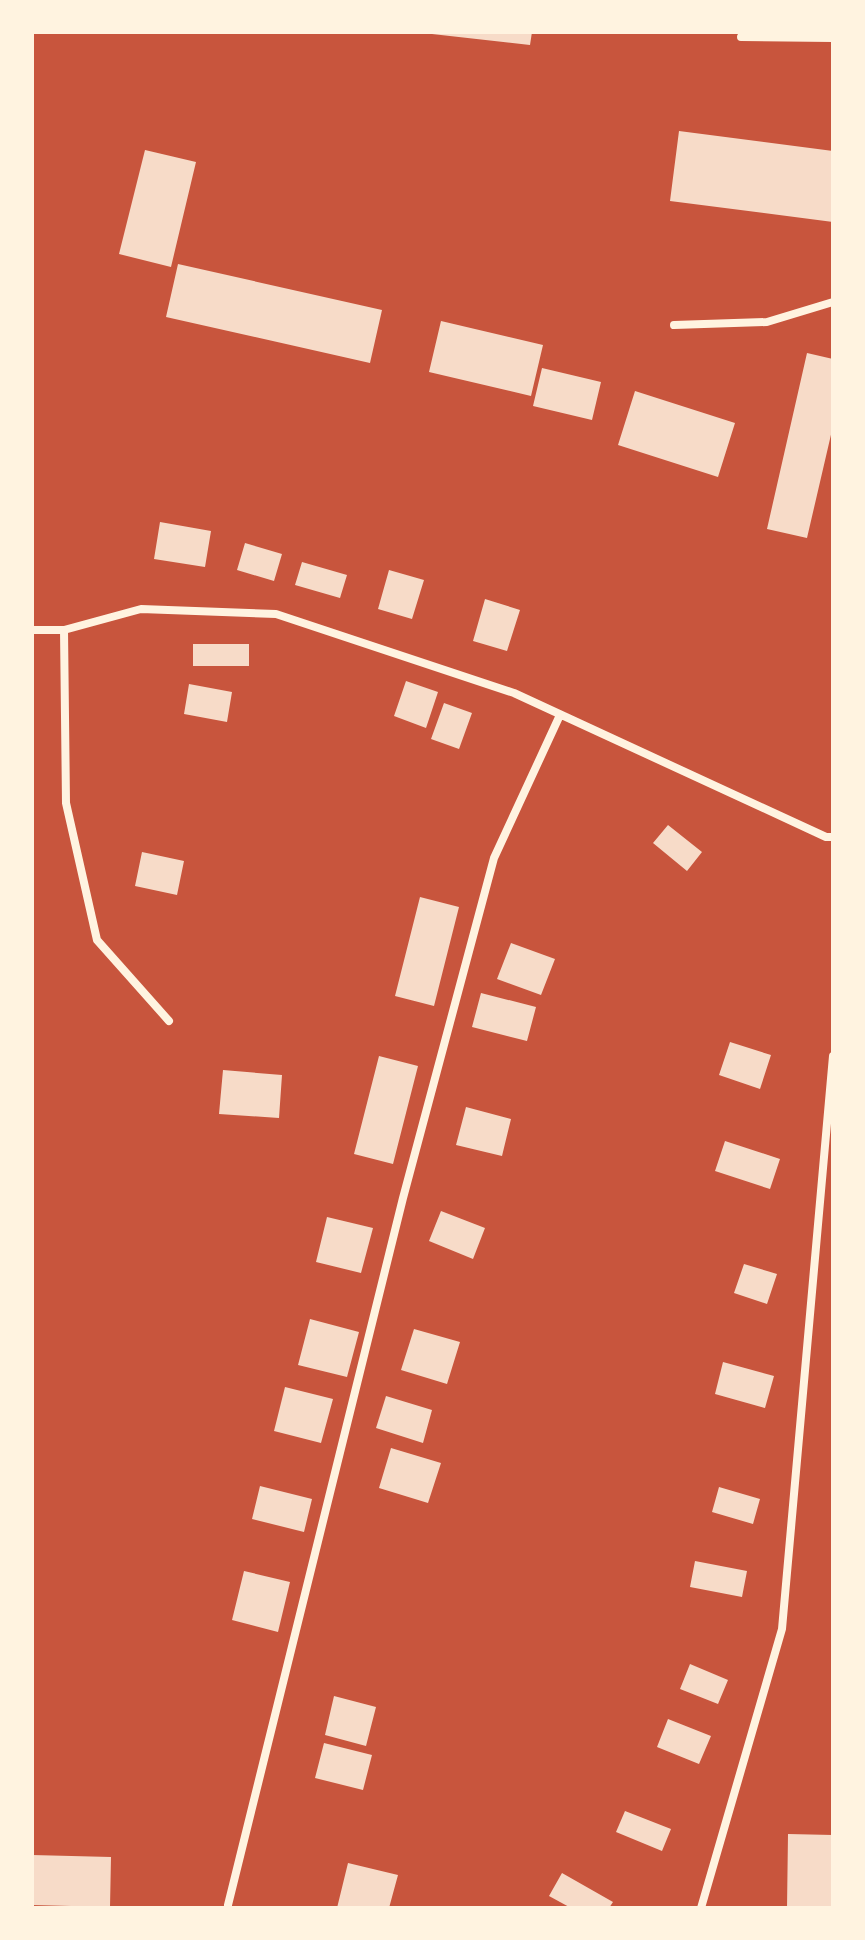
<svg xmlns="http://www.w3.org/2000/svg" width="865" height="1940" font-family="Commissioner,sans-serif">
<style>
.building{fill:#f7dbc8}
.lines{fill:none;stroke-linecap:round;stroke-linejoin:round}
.minor{stroke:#fff3e0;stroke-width:8}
</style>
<rect width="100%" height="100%" fill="#c8553d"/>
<path class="building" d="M 432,32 L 532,32 L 530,45 L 432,34 Z
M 679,131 L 833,151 L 833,222 L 670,201 Z
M 145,150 L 196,162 L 171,267 L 119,254 Z
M 178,264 L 382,310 L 370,363 L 166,317 Z
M 441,321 L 543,345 L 531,396 L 429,372 Z
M 807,353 L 833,359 L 833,426 L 807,538 L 767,529 Z
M 542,368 L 601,382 L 592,420 L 533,406 Z
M 635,391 L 735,423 L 718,477 L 618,445 Z
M 160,522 L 211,531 L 205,567 L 154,559 Z
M 245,543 L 282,554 L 274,581 L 237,570 Z
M 302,562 L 347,575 L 340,598 L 295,585 Z
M 389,570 L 424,580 L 412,619 L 378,609 Z
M 485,599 L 520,610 L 507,651 L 473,641 Z
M 193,644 L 249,644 L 249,666 L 193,666 Z
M 406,681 L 438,692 L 426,728 L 394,716 Z
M 189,684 L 232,692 L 227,722 L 184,714 Z
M 444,703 L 472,713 L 459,749 L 431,739 Z
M 668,825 L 702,852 L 687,871 L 653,843 Z
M 142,852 L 184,861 L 177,895 L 135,886 Z
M 420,897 L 459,907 L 434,1006 L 395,996 Z
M 511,943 L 555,959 L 541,995 L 497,979 Z
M 481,993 L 536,1007 L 527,1041 L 472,1027 Z
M 730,1042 L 771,1055 L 760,1089 L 719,1075 Z
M 379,1056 L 418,1066 L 393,1164 L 354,1154 Z
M 223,1070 L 282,1075 L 279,1118 L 219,1114 Z
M 466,1107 L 511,1119 L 502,1156 L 456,1145 Z
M 725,1141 L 780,1159 L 770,1189 L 715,1171 Z
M 441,1211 L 485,1228 L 473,1259 L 429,1241 Z
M 327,1217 L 373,1228 L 361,1273 L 316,1262 Z
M 744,1264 L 777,1274 L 767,1304 L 734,1293 Z
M 310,1319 L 359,1332 L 347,1377 L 298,1365 Z
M 414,1329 L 460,1342 L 447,1384 L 401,1370 Z
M 723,1362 L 774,1376 L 765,1408 L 715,1394 Z
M 285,1387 L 333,1399 L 321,1443 L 274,1431 Z
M 386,1396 L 432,1410 L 423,1443 L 376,1428 Z
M 391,1448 L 441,1463 L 428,1503 L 379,1488 Z
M 260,1486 L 312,1499 L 304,1532 L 252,1519 Z
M 719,1487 L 760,1499 L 753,1524 L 712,1512 Z
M 695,1561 L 747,1571 L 742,1597 L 690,1587 Z
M 244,1571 L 290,1582 L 278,1632 L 232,1620 Z
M 690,1664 L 728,1680 L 718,1704 L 680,1689 Z
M 334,1696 L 376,1707 L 366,1746 L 325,1735 Z
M 668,1719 L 711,1736 L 699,1764 L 657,1747 Z
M 324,1743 L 372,1755 L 363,1790 L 315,1778 Z
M 625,1811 L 671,1829 L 662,1851 L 616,1832 Z
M 788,1834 L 833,1835 L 833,1908 L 787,1908 Z
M 32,1855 L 111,1857 L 110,1907 L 32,1905 Z
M 348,1863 L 398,1875 L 389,1908 L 337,1908 Z
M 562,1873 L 613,1902 L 609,1908 L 571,1908 L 549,1896 Z"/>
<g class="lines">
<path class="minor" d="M 741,37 L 833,38
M 674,325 L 767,322 L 833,302
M 32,630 L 64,630 L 141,609 L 276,614 L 514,693 L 826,837 L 833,837
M 64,630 L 66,803 L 97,940 L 169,1021
M 228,1905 L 403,1198 L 494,858 L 560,715
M 701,1908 L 782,1629 L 833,1056"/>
</g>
<rect width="865" height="1940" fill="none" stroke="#fff3e0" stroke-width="68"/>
</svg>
